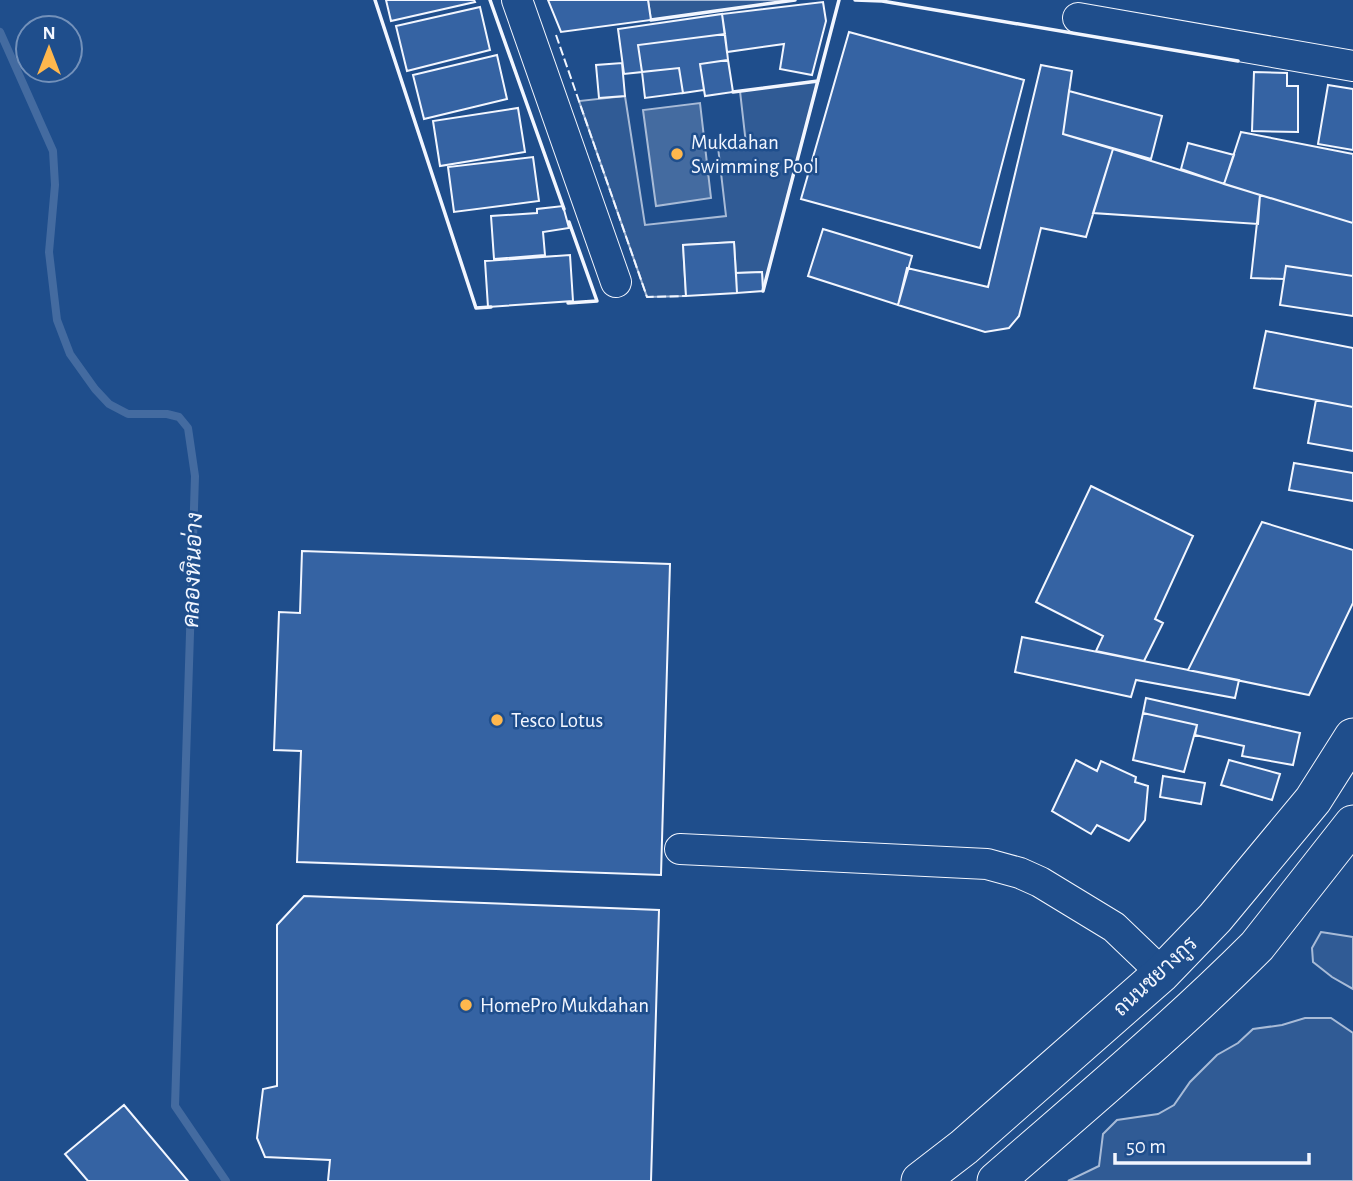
<svg xmlns="http://www.w3.org/2000/svg" width="1353" height="1181" font-family="'Alegreya Sans',Sarabun,sans-serif">
<style>
.built{fill:#305b95;stroke:#a8bbd7;stroke-width:2}
.water{fill:#446ba0;stroke:#a8bbd7;stroke-width:2}
.lines{fill:none;stroke-linecap:round;stroke-linejoin:round}
.stream{stroke:#446ba0;stroke-width:8}
.building{fill:#3563a3;stroke:#f2f6ff;stroke-width:2}
.minor-casing{stroke:#f2f6ff;stroke-width:32}
.major-casing{stroke:#f2f6ff;stroke-width:39}
.minor{stroke:#1f4e8c;stroke-width:30}
.major{stroke:#1f4e8c;stroke-width:37}
.fence{stroke:#f2f6ff;stroke-width:2;stroke-dasharray:9 3.5;stroke-linecap:butt}
.wall{stroke:#f2f6ff;stroke-width:3.5}
.poi-dot{fill:#ffb74d;stroke:#1f4e8c;stroke-width:2.5}
.labels{text-anchor:middle;stroke-width:5;stroke-linejoin:round;paint-order:stroke}
.poi-label{font-size:21px;fill:#f2f6ff;stroke:#1f4e8c;text-anchor:start}
.street-label{font-size:21px;fill:#f2f6ff;stroke:#1f4e8c}
.water-label{font-size:23px;font-style:italic;fill:#f2f6ff;stroke:#1f4e8c}
</style>
<rect width="100%" height="100%" fill="#1f4e8c"/>
<path class="built" d="M 648,0 L 795,0 L 651,20 Z
M 818,81 L 763,291 L 762,272 L 736,273 L 734,242 L 683,245 L 686,296 L 647,297 L 579,101 L 625,96 L 645,225 L 726,216 L 718,147 L 746,144 L 740,91 Z
M 1321,932 L 1353,937 L 1353,989 L 1332,977 L 1313,962 L 1312,948 Z
M 1305,1018 L 1331,1018 L 1353,1033 L 1353,1181 L 1068,1181 L 1099,1166 L 1103,1134 L 1117,1120 L 1158,1114 L 1174,1105 L 1190,1082 L 1217,1055 L 1238,1043 L 1253,1029 L 1282,1025 Z"/>
<path class="water" d="M 700,103 L 711,198 L 656,206 L 643,110 Z"/>
<g class="lines">
<path class="stream" d="M 0,32 L 53,151 L 55,185 L 49,252 L 57,320 L 70,354 L 95,389 L 109,404 L 128,414 L 167,414 L 179,417 L 188,428 L 195,476 L 175,1106 L 226,1181"/>
</g>
<path class="building" d="M 386,0 L 474,0 L 475,2 L 391,21 Z
M 548,0 L 648,0 L 651,20 L 561,32 Z
M 823,2 L 826,21 L 812,75 L 780,69 L 784,44 L 727,52 L 722,14 Z
M 480,7 L 490,50 L 407,71 L 396,26 Z
M 722,14 L 725,34 L 638,45 L 642,72 L 624,74 L 618,29 Z
M 849,32 L 1024,80 L 980,248 L 801,199 Z
M 725,34 L 728,60 L 700,64 L 704,90 L 683,93 L 679,68 L 642,72 L 638,45 Z
M 497,55 L 507,99 L 424,119 L 413,75 Z
M 728,60 L 733,92 L 705,96 L 700,64 Z
M 622,63 L 625,96 L 599,98 L 596,65 Z
M 1041,65 L 1072,71 L 1063,134 L 1113,149 L 1086,237 L 1041,228 L 1019,316 L 1009,328 L 985,332 L 898,305 L 907,268 L 988,287 Z
M 679,68 L 683,93 L 645,98 L 642,72 Z
M 1254,72 L 1287,73 L 1287,86 L 1298,86 L 1298,132 L 1252,131 Z
M 1328,85 L 1353,89 L 1353,150 L 1318,144 Z
M 1069,91 L 1162,116 L 1151,159 L 1063,134 Z
M 518,108 L 525,152 L 440,166 L 433,121 Z
M 1241,132 L 1353,154 L 1353,223 L 1224,184 Z
M 1188,143 L 1234,155 L 1224,184 L 1181,169 Z
M 1113,149 L 1260,195 L 1258,224 L 1093,213 Z
M 533,157 L 539,201 L 454,212 L 448,167 Z
M 1260,195 L 1353,223 L 1353,276 L 1286,266 L 1284,279 L 1251,278 Z
M 563,206 L 569,228 L 543,232 L 545,255 L 494,259 L 491,216 L 537,213 L 537,209 Z
M 823,229 L 912,256 L 898,305 L 808,276 Z
M 734,242 L 737,293 L 686,296 L 683,245 Z
M 570,255 L 573,301 L 488,307 L 485,261 Z
M 1286,266 L 1353,276 L 1353,316 L 1280,305 Z
M 762,272 L 763,291 L 737,293 L 736,273 Z
M 1266,331 L 1353,348 L 1353,407 L 1254,388 Z
M 1316,400 L 1353,407 L 1353,451 L 1308,443 Z
M 1294,463 L 1353,473 L 1353,501 L 1289,490 Z
M 1091,486 L 1193,536 L 1155,619 L 1163,623 L 1144,661 L 1096,651 L 1103,636 L 1036,602 Z
M 1262,522 L 1353,550 L 1353,603 L 1309,695 L 1188,670 Z
M 302,551 L 670,564 L 661,875 L 297,862 L 301,751 L 274,750 L 279,612 L 300,613 Z
M 1022,637 L 1239,680 L 1235,698 L 1136,680 L 1131,697 L 1015,672 Z
M 1146,698 L 1300,733 L 1293,765 L 1242,756 L 1244,746 L 1195,735 L 1197,725 L 1143,713 Z
M 1143,713 L 1197,725 L 1184,772 L 1133,760 Z
M 1076,760 L 1097,771 L 1101,761 L 1136,777 L 1135,782 L 1148,786 L 1145,820 L 1129,841 L 1097,825 L 1091,834 L 1052,811 Z
M 1229,760 L 1280,774 L 1272,800 L 1221,785 Z
M 1163,776 L 1205,783 L 1201,804 L 1160,797 Z
M 304,896 L 659,910 L 651,1181 L 328,1181 L 330,1160 L 265,1157 L 257,1138 L 263,1089 L 277,1086 L 277,925 Z
M 124,1105 L 188,1181 L 88,1181 L 65,1154 Z"/>
<g class="lines">
<defs>
<path id="minor" d="M 517,0 L 616,282
M 1078,18 L 1353,66
M 680,849 L 987,864 L 1020,873 L 1040,882 L 1114,927 L 1162,973"/>
<path id="major" d="M 920,1181 L 964,1147 L 1162,973 L 1215,918 L 1313,800 L 1353,737
M 996,1181 C 1084,1104 1174,1029 1257,946 L 1353,824"/>
</defs>
<use href="#minor" class="minor-casing"/>
<use href="#major" class="major-casing"/>
<use href="#minor" class="minor"/>
<use href="#major" class="major"/>
<path class="fence" d="M 556,35 L 647,297 L 686,296"/>
<path class="wall" d="M 375,0 L 476,308 L 491,307
M 490,0 L 564,209
M 855,0 L 882,1 L 1238,61
M 651,20 L 795,0
M 733,92 L 818,81
M 763,291 L 839,0
M 568,303 L 597,301 L 569,222"/>
</g>
<g class="poi-dot">
<circle cx="677" cy="154" r="7"/>
<circle cx="497" cy="720" r="7"/>
<circle cx="466" cy="1005" r="7"/>
</g>
<g class="labels">
<g class="poi-label">
<text x="691" y="149">Mukdahan<tspan x="691" dy="24">Swimming Pool</tspan></text>
<text x="511" y="727">Tesco Lotus</text>
<text x="480" y="1012">HomePro Mukdahan</text>
</g>
<g class="street-label">
<text transform="translate(1155 976) rotate(-43)" y="7">ถนนชยางกูร</text>
</g>
<g class="water-label">
<text transform="translate(192 570) rotate(-88)" y="8">คลองหินอ่าง</text>
</g>
</g>
<g transform="translate(49 49)"><circle r="33" fill="#1f4e8c" stroke="#7391ba" stroke-width="2"/>
<path d="M0-5L12 26L0 18L-12 26Z" fill="#ffb74d"/>
<text y="-10" font-size="19" font-weight="bold" text-anchor="middle" fill="#f2f6ff">N</text>
</g>
<path d="M1115 1153v10h194v-10" fill="none" stroke="#f2f6ff" stroke-width="3.5"/>
<text x="1126" y="1153" font-size="21" fill="#f2f6ff" stroke="#1f4e8c" stroke-width="5" paint-order="stroke">50 m</text>
</svg>
